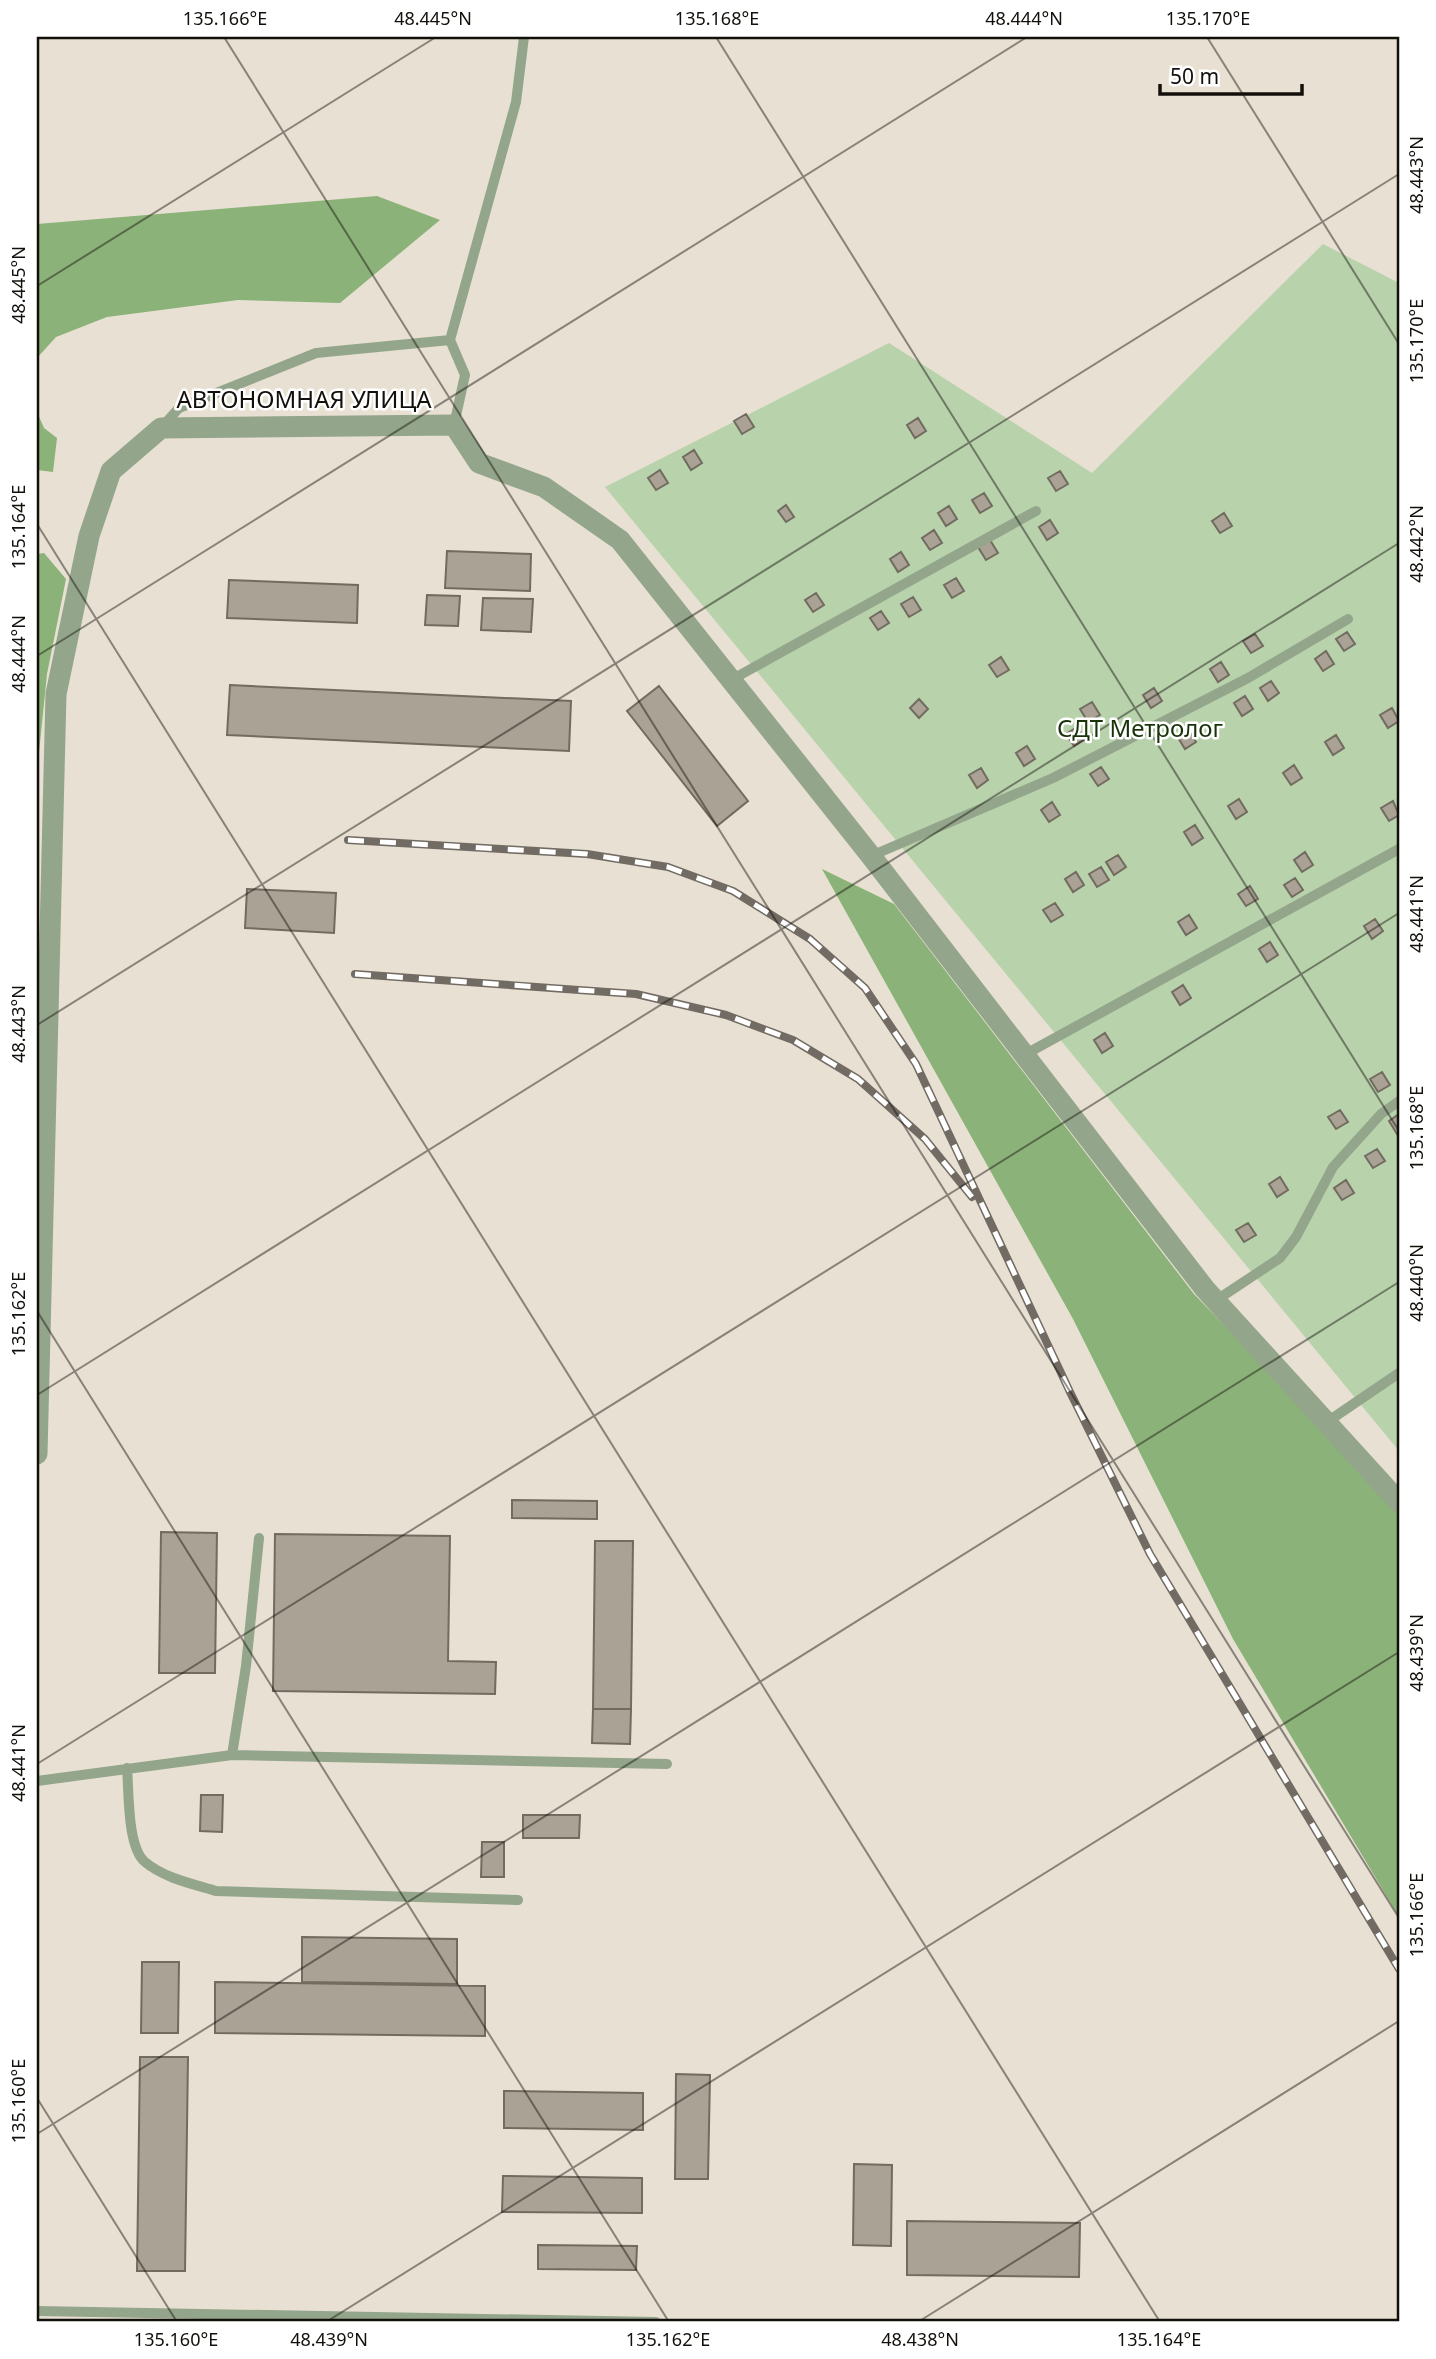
<svg xmlns="http://www.w3.org/2000/svg" width="1436" height="2359" font-family="'Noto Sans',sans-serif">
<style>
.green{fill:#b8d2ac}
.forest{fill:#8bb278}
.building{fill:#a9a295;stroke:#726b5f;stroke-width:2}
.lines{fill:none;stroke-linecap:round;stroke-linejoin:round}
.lane{stroke:#93a58b;stroke-width:10}
.street{stroke:#93a58b;stroke-width:21}
.rail-casing{stroke:#716b63;stroke-width:8}
.rail{stroke:#fff;stroke-width:5;stroke-dasharray:16;stroke-linecap:butt}
.ticks{fill:none;stroke:#13100c;stroke-width:2;stroke-opacity:0.45}
.labels{text-anchor:middle;stroke-width:5;stroke-linejoin:round;paint-order:stroke}
.street-label{font-size:24px;fill:#13100c;stroke:#fff}
.park-label{font-size:24px;fill:#193309;stroke:#fff}
.neatline{fill:none;stroke:#13100c;stroke-width:2.5}
.ticks-label{font-size:18px;text-anchor:middle;fill:#13100c}
</style>
<rect width="100%" height="100%" fill="#e8e0d2"/>
<path class="green" d="M 1323,244 L 1399,283 L 1399,1451 L 605,487 L 889,343 L 1092,473 Z"/>
<path class="forest" d="M 377,196 L 440,220 L 340,303 L 238,300 L 107,317 L 56,337 L 37,358 L 37,224 Z
M 37,412 L 44,428 L 57,438 L 53,472 L 37,470 Z
M 44,553 L 66,579 L 47,674 L 37,772 L 37,554 Z
M 822,869 L 894,904 L 1194,1294 L 1308,1412 L 1399,1512 L 1399,1917 L 1233,1639 L 1073,1319 Z"/>
<path class="building" d="M 746,414 L 754,427 L 742,434 L 734,421 Z
M 918,418 L 926,431 L 915,438 L 907,425 Z
M 694,450 L 702,463 L 691,470 L 683,457 Z
M 660,470 L 668,483 L 656,490 L 648,478 Z
M 1060,471 L 1068,484 L 1056,491 L 1048,478 Z
M 984,493 L 992,506 L 980,513 L 972,500 Z
M 786,505 L 794,517 L 786,522 L 778,511 Z
M 949,506 L 957,519 L 946,526 L 938,513 Z
M 1224,513 L 1232,526 L 1220,533 L 1212,521 Z
M 1050,520 L 1058,533 L 1047,540 L 1039,527 Z
M 934,530 L 942,543 L 930,550 L 922,538 Z
M 990,540 L 998,553 L 986,560 L 978,547 Z
M 447,551 L 531,554 L 530,591 L 445,588 Z
M 901,552 L 909,565 L 898,572 L 890,559 Z
M 956,578 L 964,591 L 952,598 L 944,585 Z
M 229,580 L 358,585 L 357,623 L 227,618 Z
M 816,593 L 824,605 L 813,612 L 805,600 Z
M 427,595 L 460,596 L 458,626 L 425,625 Z
M 913,597 L 921,610 L 909,617 L 901,604 Z
M 483,598 L 533,599 L 531,632 L 481,630 Z
M 881,611 L 889,623 L 878,630 L 870,618 Z
M 1347,632 L 1355,644 L 1344,651 L 1336,639 Z
M 1255,634 L 1263,646 L 1251,653 L 1243,641 Z
M 1326,651 L 1334,664 L 1323,671 L 1315,659 Z
M 1001,657 L 1009,670 L 997,677 L 989,665 Z
M 1221,662 L 1229,675 L 1218,682 L 1210,669 Z
M 1271,681 L 1279,693 L 1268,701 L 1260,688 Z
M 230,685 L 571,701 L 569,751 L 227,735 Z
M 659,686 L 748,801 L 717,826 L 627,711 Z
M 1154,688 L 1162,701 L 1151,708 L 1143,695 Z
M 1245,696 L 1253,709 L 1242,716 L 1234,703 Z
M 919,699 L 928,709 L 919,718 L 910,708 Z
M 1092,702 L 1100,715 L 1088,722 L 1080,709 Z
M 1392,708 L 1399,721 L 1388,728 L 1380,715 Z
M 1077,727 L 1085,739 L 1074,746 L 1066,734 Z
M 1188,729 L 1196,742 L 1185,749 L 1177,736 Z
M 1336,735 L 1344,748 L 1333,755 L 1325,742 Z
M 1027,746 L 1035,759 L 1024,766 L 1016,753 Z
M 1294,765 L 1302,778 L 1291,785 L 1283,773 Z
M 1101,767 L 1109,779 L 1098,786 L 1090,774 Z
M 981,768 L 988,780 L 977,788 L 969,775 Z
M 1239,799 L 1247,812 L 1236,819 L 1228,806 Z
M 1393,801 L 1399,815 L 1389,821 L 1381,808 Z
M 1052,802 L 1060,815 L 1049,822 L 1041,810 Z
M 1195,825 L 1203,838 L 1192,845 L 1184,832 Z
M 1305,852 L 1313,865 L 1302,872 L 1294,860 Z
M 1118,855 L 1126,867 L 1114,875 L 1106,862 Z
M 1101,867 L 1109,880 L 1097,887 L 1089,874 Z
M 1076,872 L 1084,885 L 1073,892 L 1065,879 Z
M 1295,878 L 1303,890 L 1292,897 L 1284,885 Z
M 1250,886 L 1258,899 L 1246,906 L 1238,894 Z
M 247,889 L 336,893 L 334,933 L 245,928 Z
M 1055,903 L 1063,915 L 1051,922 L 1043,910 Z
M 1189,915 L 1197,928 L 1186,935 L 1178,922 Z
M 1375,919 L 1383,931 L 1372,939 L 1364,926 Z
M 1270,942 L 1278,955 L 1267,962 L 1259,949 Z
M 1183,985 L 1191,998 L 1180,1005 L 1172,992 Z
M 1105,1033 L 1113,1046 L 1102,1053 L 1094,1040 Z
M 1382,1072 L 1390,1085 L 1378,1092 L 1370,1079 Z
M 1340,1110 L 1348,1122 L 1336,1129 L 1328,1117 Z
M 1399,1114 L 1399,1132 L 1397,1134 L 1389,1121 Z
M 1377,1149 L 1385,1161 L 1373,1168 L 1365,1156 Z
M 1280,1177 L 1288,1190 L 1277,1197 L 1269,1184 Z
M 1346,1180 L 1354,1193 L 1342,1200 L 1334,1188 Z
M 1248,1223 L 1256,1235 L 1244,1242 L 1236,1230 Z
M 512,1500 L 597,1501 L 597,1519 L 512,1518 Z
M 161,1532 L 217,1533 L 215,1673 L 159,1673 Z
M 275,1534 L 450,1536 L 448,1661 L 496,1662 L 495,1694 L 273,1691 Z
M 595,1541 L 633,1541 L 631,1709 L 593,1709 Z
M 593,1709 L 631,1709 L 630,1744 L 592,1743 Z
M 201,1795 L 223,1795 L 222,1832 L 200,1831 Z
M 523,1815 L 580,1815 L 579,1838 L 523,1838 Z
M 482,1842 L 504,1842 L 504,1877 L 481,1877 Z
M 302,1937 L 457,1939 L 457,1984 L 302,1982 Z
M 142,1962 L 179,1962 L 178,2033 L 141,2033 Z
M 215,1982 L 485,1986 L 485,2036 L 215,2033 Z
M 140,2057 L 188,2057 L 185,2271 L 137,2271 Z
M 676,2074 L 710,2075 L 708,2179 L 675,2179 Z
M 504,2091 L 643,2093 L 643,2130 L 504,2128 Z
M 854,2164 L 892,2165 L 891,2246 L 853,2245 Z
M 503,2176 L 642,2178 L 642,2213 L 502,2212 Z
M 907,2221 L 1080,2223 L 1079,2277 L 907,2275 Z
M 538,2245 L 637,2246 L 636,2270 L 538,2269 Z"/>
<g class="lines">
<path class="lane" d="M 450,340 L 465,375 L 454,425
M 161,428 L 179,408 L 316,353 L 450,340 L 516,102 L 524,37
M 731,680 L 1036,511
M 871,856 L 1053,778 L 1248,678 L 1348,619
M 1024,1055 L 1399,849
M 1215,1301 L 1280,1258 L 1296,1237 L 1333,1167 L 1381,1114 L 1399,1101
M 1327,1422 L 1399,1373
M 232,1755 L 246,1666 L 259,1538
M 127,1768 C 129,1791 127,1847 145,1862 C 164,1878 193,1884 216,1891 L 518,1900
M 37,1781 L 232,1755 L 667,1764
M 37,2311 L 656,2322"/>
<path class="street" d="M 37,1454 L 56,694 L 89,536 L 111,471 L 161,428 L 454,425 L 479,463 L 544,487 L 620,540 L 871,856 L 1205,1289 L 1399,1502"/>
<defs>
<path id="rail" d="M 348,840 L 587,854 L 668,867 L 733,891 L 810,939 L 865,988 L 916,1064 L 1070,1392 L 1150,1554 L 1399,1969
M 355,974 L 636,994 L 726,1015 L 793,1040 L 858,1079 L 925,1139 L 972,1197"/>
</defs>
<use href="#rail" class="rail-casing"/>
<use href="#rail" class="rail"/>
</g>
<path class="ticks" d="M 224,37 L 1399,1918M 716,37 L 1399,1131M 1207,37 L 1399,344M 37,286 L 436,37M 37,524 L 1160,2322M 37,656 L 1027,37M 37,1025 L 1399,174M 37,1311 L 669,2322M 37,1395 L 1399,543M 37,1764 L 1399,913M 37,2098 L 177,2322M 37,2134 L 1399,1282M 326,2322 L 1399,1652M 918,2322 L 1399,2021"/>
<g class="labels">
<g class="street-label">
<text x="304" y="408">АВТОНОМНАЯ УЛИЦА</text>
</g>
<g class="park-label">
<text x="1140" y="737">СДТ Метролог</text>
</g>
</g>
<rect width="1436" height="2359" fill="none" stroke="#ffffff" stroke-width="77"/>
<path d="M1160 84v10h142v-10" fill="none" stroke="#13100c" stroke-width="3.5"/>
<text x="1170" y="84" font-size="21" fill="#13100c" stroke="#ffffff" stroke-width="5" paint-order="stroke">50 m</text>
<rect x="38" y="38" width="1360" height="2282" class="neatline"/>
<g class="ticks-label">
<text x="225" y="25">135.166°E</text>
<text x="433" y="25">48.445°N</text>
<text x="717" y="25">135.168°E</text>
<text x="1024" y="25">48.444°N</text>
<text x="1208" y="25">135.170°E</text>
<text transform="translate(1417 175) rotate(-90)" y="6">48.443°N</text>
<text transform="translate(19 285) rotate(-90)" y="6">48.445°N</text>
<text transform="translate(1417 341) rotate(-90)" y="6">135.170°E</text>
<text transform="translate(19 527) rotate(-90)" y="6">135.164°E</text>
<text transform="translate(1417 544) rotate(-90)" y="6">48.442°N</text>
<text transform="translate(19 654) rotate(-90)" y="6">48.444°N</text>
<text transform="translate(1417 914) rotate(-90)" y="6">48.441°N</text>
<text transform="translate(19 1024) rotate(-90)" y="6">48.443°N</text>
<text transform="translate(1417 1128) rotate(-90)" y="6">135.168°E</text>
<text transform="translate(1417 1283) rotate(-90)" y="6">48.440°N</text>
<text transform="translate(19 1314) rotate(-90)" y="6">135.162°E</text>
<text transform="translate(1417 1653) rotate(-90)" y="6">48.439°N</text>
<text transform="translate(19 1763) rotate(-90)" y="6">48.441°N</text>
<text transform="translate(1417 1915) rotate(-90)" y="6">135.166°E</text>
<text transform="translate(19 2101) rotate(-90)" y="6">135.160°E</text>
<text x="176" y="2346">135.160°E</text>
<text x="329" y="2346">48.439°N</text>
<text x="668" y="2346">135.162°E</text>
<text x="920" y="2346">48.438°N</text>
<text x="1159" y="2346">135.164°E</text>
</g>
</svg>
